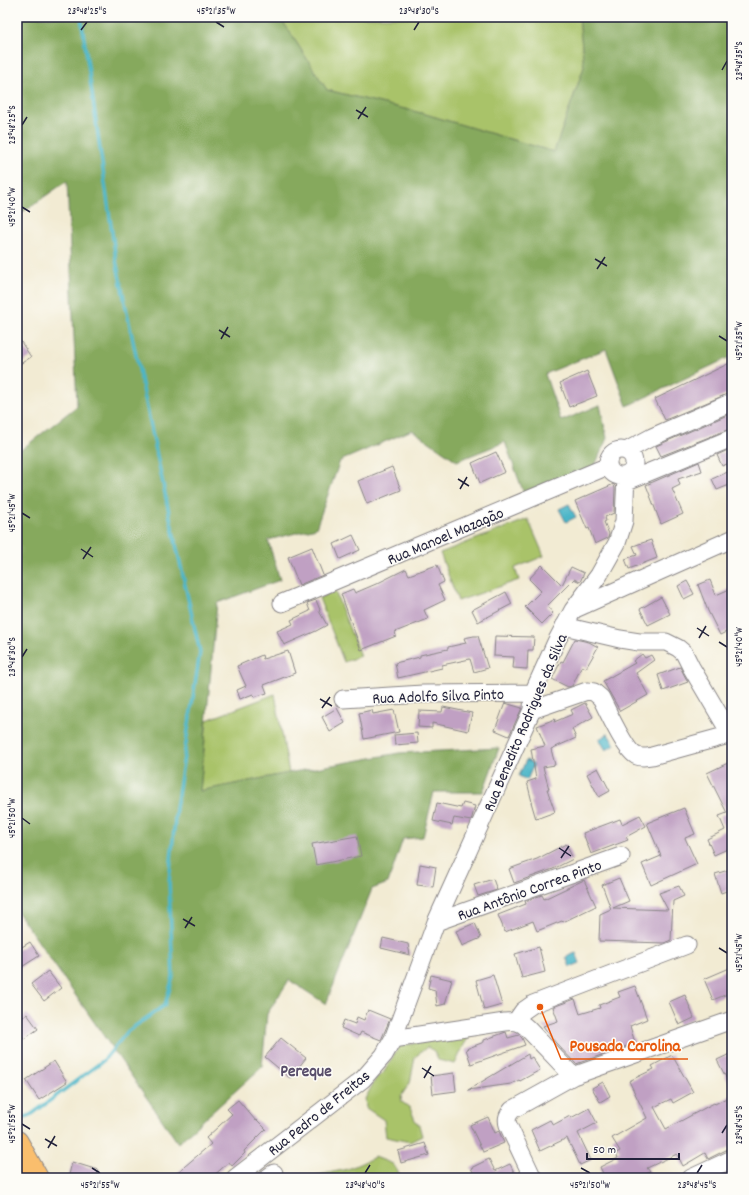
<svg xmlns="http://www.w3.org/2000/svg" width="749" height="1195" font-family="Dekko,sans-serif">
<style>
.green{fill:#a9c369;stroke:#667252}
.forest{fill:#86a95d;stroke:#54664c}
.water{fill:#4bb6c8;stroke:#366c82}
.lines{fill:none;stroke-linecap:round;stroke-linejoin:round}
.stream{stroke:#4bb6c8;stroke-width:3.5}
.building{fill:#c0a0c3}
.minor-casing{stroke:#8a8687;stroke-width:19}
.major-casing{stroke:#8a8687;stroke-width:24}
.minor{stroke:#fff;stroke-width:17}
.major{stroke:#fabe6d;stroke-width:22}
.ticks{fill:none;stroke:#22223b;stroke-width:1.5}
.labels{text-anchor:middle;stroke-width:3;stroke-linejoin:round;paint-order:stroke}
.street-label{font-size:16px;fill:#22223b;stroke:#fdfcf7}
.neighbourhood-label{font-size:17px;font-weight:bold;fill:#594e6b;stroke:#fdfcf7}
.leader{fill:none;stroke:#e8590c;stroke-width:1.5}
.callout-dot{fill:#e8590c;stroke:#fdfcf7;stroke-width:1.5}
.callout-label{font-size:17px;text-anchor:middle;font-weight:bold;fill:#e8590c;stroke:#fdfcf7;stroke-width:3;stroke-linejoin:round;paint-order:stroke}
.neatline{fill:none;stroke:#22223b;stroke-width:1.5}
.ticks-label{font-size:10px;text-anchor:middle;fill:#22223b}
</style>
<rect width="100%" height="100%" fill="#fdfcf7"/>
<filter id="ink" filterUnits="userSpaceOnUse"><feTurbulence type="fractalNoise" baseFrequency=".025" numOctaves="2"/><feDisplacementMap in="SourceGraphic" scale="8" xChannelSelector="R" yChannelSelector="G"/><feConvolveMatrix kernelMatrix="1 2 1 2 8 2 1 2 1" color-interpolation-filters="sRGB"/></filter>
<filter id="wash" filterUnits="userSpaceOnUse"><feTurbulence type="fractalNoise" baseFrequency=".012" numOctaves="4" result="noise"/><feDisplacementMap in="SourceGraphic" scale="16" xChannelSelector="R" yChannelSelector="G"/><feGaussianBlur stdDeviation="0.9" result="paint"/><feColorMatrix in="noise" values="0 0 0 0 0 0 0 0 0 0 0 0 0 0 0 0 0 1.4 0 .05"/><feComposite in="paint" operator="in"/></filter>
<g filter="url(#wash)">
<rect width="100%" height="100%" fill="#f2ebd3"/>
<path class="green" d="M 280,17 L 579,17 L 584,67 L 554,152 L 425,114 L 327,90 Z
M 528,519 L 544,556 L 515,568 L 519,580 L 458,601 L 440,553 Z
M 335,591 L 360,656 L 344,662 L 319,598 Z
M 275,694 L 289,773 L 200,791 L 207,720 Z
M 472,1033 L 465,1043 L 455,1064 L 438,1060 L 434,1051 L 427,1047 L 415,1057 L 410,1083 L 401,1096 L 402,1102 L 410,1108 L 415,1120 L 419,1125 L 422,1136 L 410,1142 L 386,1137 L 384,1120 L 366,1108 L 365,1099 L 376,1078 L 384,1072 L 399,1046 Z
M 375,1157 L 393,1164 L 402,1178 L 296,1178 L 318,1175 L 348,1169 Z"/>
<path class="forest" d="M 17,17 L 280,17 L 327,90 L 425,114 L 554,152 L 584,67 L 579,17 L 732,17 L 732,356 L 627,406 L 606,349 L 545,374 L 561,421 L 600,405 L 607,438 L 594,468 L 524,494 L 505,442 L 457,461 L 412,430 L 340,461 L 316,528 L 268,540 L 280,580 L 217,603 L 200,791 L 293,772 L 399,753 L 499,748 L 483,792 L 434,792 L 423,837 L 403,839 L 388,883 L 372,889 L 326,1004 L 289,980 L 267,1014 L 262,1067 L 178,1143 L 17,911 L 17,453 L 77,406 L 67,181 L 17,216 Z"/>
<path class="water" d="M 569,504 L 576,517 L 566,522 L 559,509 Z
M 608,734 L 615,745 L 606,750 L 599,739 Z
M 526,760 L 534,764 L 527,780 L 519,776 Z
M 576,953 L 580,963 L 570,967 L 566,957 Z"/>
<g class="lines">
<path class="stream" d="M 23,1118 L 32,1114 L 104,1060 L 128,1031 L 165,1005 L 173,977 L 169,882 L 176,808 L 200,652 L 171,522 L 116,260 L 81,17"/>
</g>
<g id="blocks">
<path class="building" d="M 17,336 L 31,357 L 17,366 Z
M 732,362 L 732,392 L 665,420 L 655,399 Z
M 587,371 L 597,396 L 569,407 L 560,383 Z
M 732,413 L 732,428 L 661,456 L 656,446 Z
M 728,450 L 732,462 L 722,466 L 717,455 Z
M 496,452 L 505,472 L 480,483 L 472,463 Z
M 699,462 L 702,471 L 678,479 L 680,485 L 672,489 L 683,514 L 661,524 L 646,485 Z
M 392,467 L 401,490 L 367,504 L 358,481 Z
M 732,470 L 732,484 L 717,490 L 712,479 Z
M 614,484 L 615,489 L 614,513 L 605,517 L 606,521 L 604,522 L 609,534 L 608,538 L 595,544 L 589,528 L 587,529 L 575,501 Z
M 353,535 L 360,550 L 340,559 L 334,544 Z
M 651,540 L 657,558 L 629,569 L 625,559 L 637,555 L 633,546 Z
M 312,547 L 323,575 L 299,585 L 288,557 Z
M 437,565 L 444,582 L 438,585 L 445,600 L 424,610 L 428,619 L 395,632 L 396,636 L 361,650 L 341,594 L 353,589 L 355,593 L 376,584 L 406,569 L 409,575 Z
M 542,565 L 562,585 L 571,567 L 584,573 L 580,582 L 574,579 L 547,606 L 553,613 L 542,624 L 525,607 L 541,591 L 529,579 Z
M 710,580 L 716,595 L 732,588 L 732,629 L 720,635 L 708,611 L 698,585 Z
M 687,581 L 694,594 L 684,599 L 678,586 Z
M 506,592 L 512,604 L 478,622 L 472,610 Z
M 661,597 L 670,614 L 648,625 L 640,609 Z
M 316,600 L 320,610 L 319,611 L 327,625 L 316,631 L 284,645 L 277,631 L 293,624 L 291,620 L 310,611 L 307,603 Z
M 474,636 L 478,636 L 488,668 L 474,672 L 470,659 L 442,665 L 442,668 L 398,678 L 395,663 L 420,657 L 420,655 L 448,649 L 448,647 L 466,643 L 464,638 Z
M 495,636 L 534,637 L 533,650 L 528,650 L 527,669 L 513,668 L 514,657 L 494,656 Z
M 575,639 L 589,642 L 598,647 L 586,668 L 582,666 L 572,686 L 568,687 L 552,679 L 561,661 L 563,662 Z
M 288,651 L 295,673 L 264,685 L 267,693 L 254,697 L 253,694 L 240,699 L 237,690 L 246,686 L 237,666 L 262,655 L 263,659 Z
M 642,654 L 645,658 L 651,655 L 654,660 L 636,673 L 648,695 L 620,711 L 603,681 L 635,663 L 633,661 Z
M 680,667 L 688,682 L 663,691 L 658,675 Z
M 505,703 L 522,708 L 509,736 L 495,730 Z
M 585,703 L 593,717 L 572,729 L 576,738 L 551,749 L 555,765 L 543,767 L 549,789 L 547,789 L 555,812 L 536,819 L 531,802 L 532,802 L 527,782 L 536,779 L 531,749 L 545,746 L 537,726 L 555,719 L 554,722 L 573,714 L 571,710 Z
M 443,707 L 472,713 L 468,731 L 432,723 L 432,728 L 418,727 L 419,711 L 442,712 Z
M 337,708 L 345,723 L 330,732 L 322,717 Z
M 372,710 L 373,714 L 394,710 L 399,732 L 364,739 L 359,713 Z
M 417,733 L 418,743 L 395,745 L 394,735 Z
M 732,761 L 732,847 L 714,855 L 707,839 L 725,830 L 719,816 L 727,813 L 707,773 Z
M 598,768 L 610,791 L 599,797 L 587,774 Z
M 437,803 L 461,808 L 463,803 L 475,806 L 471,821 L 454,818 L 452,825 L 433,821 Z
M 684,808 L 695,834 L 685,838 L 697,864 L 651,885 L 642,864 L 661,856 L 647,823 Z
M 640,815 L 646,826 L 626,837 L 628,840 L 591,854 L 583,833 L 620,819 L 622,824 Z
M 357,836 L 361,856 L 316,865 L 312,844 Z
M 566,844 L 573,859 L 553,869 L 514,883 L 509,869 L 537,859 Z
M 420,864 L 436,867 L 433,887 L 417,885 Z
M 732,869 L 732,889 L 721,893 L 715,874 Z
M 619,878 L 629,901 L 613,908 L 668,910 L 659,893 L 679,886 L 684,896 L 673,901 L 671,940 L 664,943 L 599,941 L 600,914 L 611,909 L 602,885 Z
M 493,879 L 497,890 L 478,896 L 474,885 Z
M 584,880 L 596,906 L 563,922 L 562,921 L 537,931 L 533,921 L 505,932 L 498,915 L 526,904 L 525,901 L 542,895 L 544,899 Z
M 475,923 L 481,938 L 462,946 L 456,931 Z
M 383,938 L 408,944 L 410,955 L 381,948 Z
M 30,942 L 39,956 L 17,970 L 17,950 Z
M 539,947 L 545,972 L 522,978 L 515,954 Z
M 732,967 L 732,992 L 713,1000 L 704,979 Z
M 48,971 L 61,988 L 44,1001 L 31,984 Z
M 431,975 L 452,980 L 445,1004 L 437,1006 L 435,990 L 428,988 Z
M 493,975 L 502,1005 L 484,1010 L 476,980 Z
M 635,986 L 647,1019 L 630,1026 L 635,1043 L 576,1064 L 555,1042 L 543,1026 L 558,1021 L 553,1007 L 575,999 L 580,1014 L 600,1008 L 599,1005 L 620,997 L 618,992 Z
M 685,995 L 694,1018 L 679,1025 L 669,1002 Z
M 368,1010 L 390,1019 L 381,1040 L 361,1032 L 359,1036 L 341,1028 L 344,1020 L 355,1024 L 357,1017 L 364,1020 Z
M 27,1014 L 38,1029 L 24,1039 L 17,1028 L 17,1021 Z
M 506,1032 L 508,1038 L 519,1035 L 522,1038 L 525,1045 L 471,1064 L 466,1049 L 484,1042 L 484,1040 Z
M 281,1038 L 306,1058 L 290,1078 L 265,1057 Z
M 732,1053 L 732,1089 L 717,1060 Z
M 528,1054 L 529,1059 L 532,1057 L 540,1070 L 520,1081 L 519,1080 L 511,1084 L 468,1090 Z
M 672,1055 L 693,1092 L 673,1103 L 671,1099 L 654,1107 L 666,1129 L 714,1103 L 715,1104 L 732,1095 L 732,1147 L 708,1159 L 705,1153 L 683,1166 L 677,1154 L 647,1168 L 650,1172 L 638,1178 L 605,1178 L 600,1167 L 618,1158 L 616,1153 L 620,1151 L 612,1138 L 647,1118 L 629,1081 L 654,1069 L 652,1066 Z
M 54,1061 L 67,1082 L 39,1100 L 26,1080 Z
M 454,1073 L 456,1091 L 433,1094 L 431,1076 Z
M 603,1082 L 610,1096 L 600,1102 L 592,1088 Z
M 238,1100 L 256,1121 L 257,1120 L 266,1129 L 244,1151 L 245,1153 L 232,1166 L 229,1162 L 211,1178 L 171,1178 L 211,1144 L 206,1138 L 232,1114 L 227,1109 Z
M 589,1108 L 597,1123 L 578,1133 L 591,1160 L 580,1165 L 567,1138 L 540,1151 L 531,1130 L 550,1120 L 553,1125 L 570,1116 L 571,1118 Z
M 488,1117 L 495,1133 L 499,1131 L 504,1143 L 483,1152 L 470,1125 Z
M 425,1143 L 429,1155 L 401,1163 L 398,1151 Z
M 489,1159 L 495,1171 L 510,1164 L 517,1178 L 476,1178 L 471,1168 Z
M 72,1162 L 98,1170 L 97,1178 L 79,1178 L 69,1175 Z"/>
</g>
</g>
<g filter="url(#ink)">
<use href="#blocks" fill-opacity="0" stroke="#8a8687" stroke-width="1"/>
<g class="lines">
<defs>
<path id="minor" d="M608 463a13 13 0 1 1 26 0a13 13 0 1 1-26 0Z
M 626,451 L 652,437 L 732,402
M 625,482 L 732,438
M 282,603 L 608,466
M 575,609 L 732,539
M 564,626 L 620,639 L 639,642 L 666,642 L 678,648 L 684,653 L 691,667 L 731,735
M 343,699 L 423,694 L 533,693
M 532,710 L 587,691 L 594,692 L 601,698 C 607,710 626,752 637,756 C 642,758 647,757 652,756 L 732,734
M 436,922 L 621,856
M 516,1021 L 523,1011 L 533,1004 L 687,945
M 393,1039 L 505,1022 C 514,1021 520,1021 527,1028 L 573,1076
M 235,1178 L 363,1079 L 384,1055 L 393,1039 L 436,922 L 532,710 L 533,693 L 556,642 L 573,610 L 599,575 L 617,543 L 624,521 L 626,475
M 267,1178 L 274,1173
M 533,1178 L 508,1125 C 506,1118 508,1115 512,1110 L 573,1076 L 732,1020
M 691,1178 L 732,1159"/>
<path id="major" d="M 17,1142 L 37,1178"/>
</defs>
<use href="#minor" class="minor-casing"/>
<use href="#major" class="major-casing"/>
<use href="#minor" class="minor"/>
<use href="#major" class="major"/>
</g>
</g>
<path class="ticks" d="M 216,22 L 224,27M 81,30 L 87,22M 414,30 L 419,22M 722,70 L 727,61M 356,110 L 368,117M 358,119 L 366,107M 22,125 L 27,117M 22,207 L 30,212M 595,259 L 607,266M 597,269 L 605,257M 219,330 L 230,337M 719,336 L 727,341M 221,339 L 228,327M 458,479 L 469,486M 460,489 L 467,477M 22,513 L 30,518M 81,549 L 93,557M 83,559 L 91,547M 697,628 L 709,636M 699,638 L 706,626M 719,642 L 727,647M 22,657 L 27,649M 320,699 L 332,706M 322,708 L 330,697M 22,818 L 30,824M 559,848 L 571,856M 561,858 L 569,846M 183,919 L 195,926M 185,928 L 192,917M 719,948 L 727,953M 422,1068 L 434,1076M 424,1078 L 431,1066M 22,1124 L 30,1129M 722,1133 L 727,1125M 45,1139 L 57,1146M 48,1148 L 55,1136M 92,1168 L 100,1173M 581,1168 L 590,1173M 365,1173 L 370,1165M 697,1173 L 702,1165"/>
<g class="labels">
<g class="street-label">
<text transform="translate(445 535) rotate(-23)" y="6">Rua Manoel Mazagão</text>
<text transform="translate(438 695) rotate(-2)" y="6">Rua Adolfo Silva Pinto</text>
<text transform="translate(524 722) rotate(-67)" y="6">Rua Benedito Rodrigues da Silva</text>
<text transform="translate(529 889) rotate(-20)" y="6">Rua Antônio Correa Pinto</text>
<text transform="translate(318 1112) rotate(-39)" y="6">Rua Pedro de Freitas</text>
</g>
<g class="neighbourhood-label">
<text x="306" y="1076">Pereque</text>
</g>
</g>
<path class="leader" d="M540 1007L561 1059H688"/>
<circle class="callout-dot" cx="540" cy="1007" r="4"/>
<g class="callout-label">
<text x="625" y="1051">Pousada Carolina</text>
</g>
<rect width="749" height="1195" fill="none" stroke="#fdfcf7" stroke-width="44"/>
<path d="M587 1153v6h92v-6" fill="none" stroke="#22223b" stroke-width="2"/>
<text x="593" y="1153" font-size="12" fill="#22223b" stroke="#fdfcf7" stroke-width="3" paint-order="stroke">50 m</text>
<rect x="22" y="22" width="705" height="1151" class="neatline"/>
<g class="ticks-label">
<text x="87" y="14">23°48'25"S</text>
<text x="216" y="14">45°21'35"W</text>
<text x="419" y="14">23°48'30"S</text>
<text transform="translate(738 61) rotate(-90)" y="4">23°48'35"S</text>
<text transform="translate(11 125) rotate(-90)" y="4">23°48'25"S</text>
<text transform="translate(11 207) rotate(-90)" y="4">45°21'40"W</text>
<text transform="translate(738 341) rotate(-90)" y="4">45°21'35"W</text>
<text transform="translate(11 513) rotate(-90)" y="4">45°21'45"W</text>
<text transform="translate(738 647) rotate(-90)" y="4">45°21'40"W</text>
<text transform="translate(11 657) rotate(-90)" y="4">23°48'30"S</text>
<text transform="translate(11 818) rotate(-90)" y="4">45°21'50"W</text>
<text transform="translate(738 953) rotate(-90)" y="4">45°21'45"W</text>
<text transform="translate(11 1124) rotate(-90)" y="4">45°21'55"W</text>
<text transform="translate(738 1125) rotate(-90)" y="4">23°48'45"S</text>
<text x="100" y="1188">45°21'55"W</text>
<text x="365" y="1188">23°48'40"S</text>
<text x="590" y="1188">45°21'50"W</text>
<text x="697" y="1188">23°48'45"S</text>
</g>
</svg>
